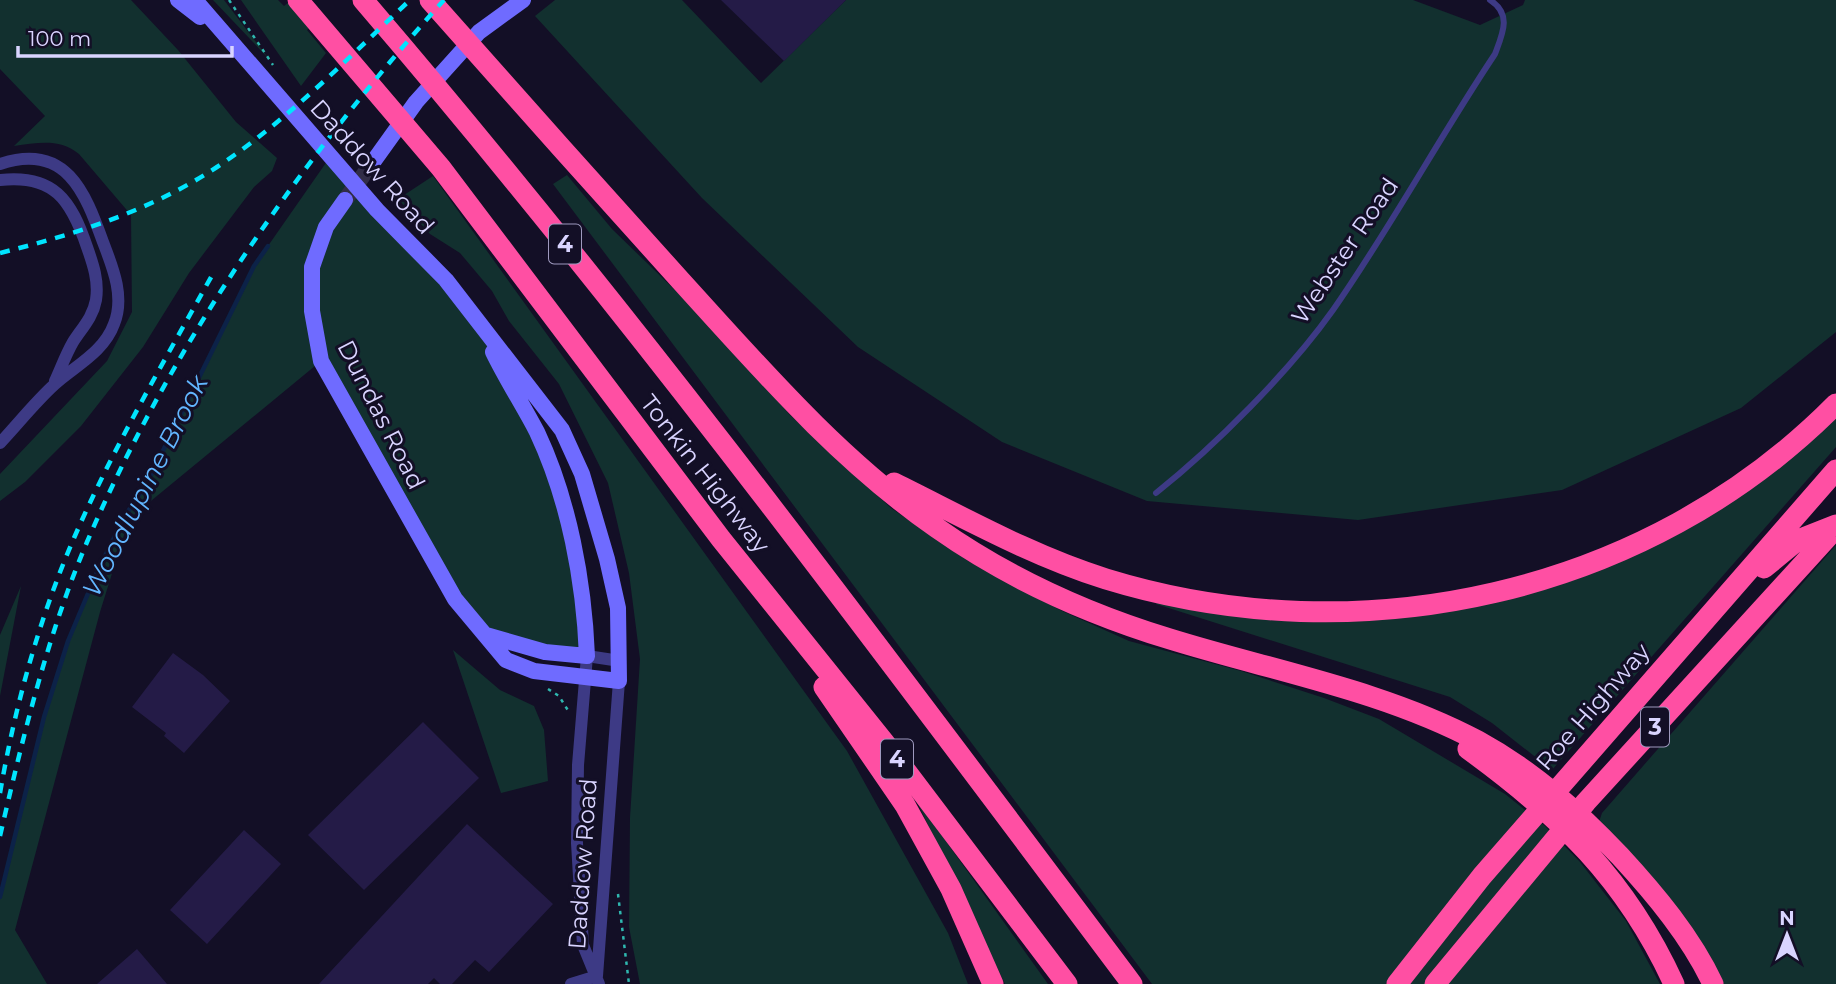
<svg xmlns="http://www.w3.org/2000/svg" width="1836" height="984" font-family="Montserrat,sans-serif">
<style>
.green{fill:#12302f}
.lines{fill:none;stroke-linecap:round;stroke-linejoin:round}
.stream{stroke:#0c2248;stroke-width:4.5}
.building{fill:#241b47}
.secondary-tunnel{stroke:#312d47;stroke-width:16;stroke-dasharray:16 8;stroke-linecap:butt}
.path{stroke:#2fb8b0;stroke-width:2.5;stroke-dasharray:3.5 5;stroke-linecap:butt}
.lane{stroke:#3d3a85;stroke-width:6}
.street{stroke:#3d3a85;stroke-width:12}
.secondary{stroke:#6f6bff;stroke-width:16}
.highway{stroke:#ff4fa3;stroke-width:21}
.rail{stroke:#00e5ff;stroke-width:4.5;stroke-dasharray:10 9;stroke-linecap:butt}
.labels{text-anchor:middle;stroke-width:6;stroke-linejoin:round;paint-order:stroke}
.shield{fill:#130f26;stroke:#9e99be;stroke-width:2}
.shield-label{font-size:23px;font-weight:bold;fill:#d9d4ff}
.street-label{font-size:24px;fill:#d9d4ff;stroke:#130f26}
.water-label{font-size:26px;font-style:italic;fill:#62b6ff;stroke:#130f26}
</style>
<rect width="100%" height="100%" fill="#130f26"/>
<path class="green" d="M 0,0 L 131,0 L 178,50 L 236,122 L 277,158 L 272,171 L 254,187 L 189,273 L 143,347 L 81,426 L 25,482 L 0,501 L 0,474 L 107,361 L 132,312 L 131,215 L 79,154 C 59,138 38,143 14,146 L 45,116 L 0,69 Z
M 213,0 L 224,0 L 269,59 Z
M 241,0 L 278,0 L 284,6 L 289,2 L 313,24 L 307,30 L 326,53 L 301,86 Z
M 555,0 L 682,0 L 761,83 L 846,0 L 1413,0 L 1480,25 L 1523,5 L 1525,0 L 1836,0 L 1836,332 L 1741,408 L 1562,490 L 1358,520 L 1147,501 L 1002,442 L 858,347 L 702,198 L 535,16 Z
M 330,157 L 484,326 L 559,489 L 587,656 L 486,635 L 455,599 L 321,361 L 129,519 L 100,612 L 15,930 L 47,984 L 0,984 L 0,894 L 44,717 L 68,641 L 97,572 L 125,516 L 148,481 L 254,266 Z
M 567,175 L 612,229 L 715,329 L 790,415 L 891,508 L 968,561 L 1060,610 L 1129,641 L 1241,671 L 1324,698 L 1379,719 L 1505,794 L 1545,826 L 1580,862 L 1626,921 L 1660,984 L 1152,984 L 553,184 Z
M 433,176 L 847,751 L 948,933 L 968,984 L 640,984 L 629,927 L 630,818 L 640,659 L 629,573 L 608,483 L 559,384 L 509,321 L 492,291 L 460,253 L 430,234 L 398,199 Z
M 1836,413 L 1836,447 L 1552,770 L 1492,723 L 1450,697 L 1156,604 L 1160,595 L 1209,605 L 1441,607 L 1656,539 Z
M 1836,545 L 1836,984 L 1713,984 L 1596,831 L 1602,813 Z
M 21,586 L 0,696 L 0,635 Z
M 453,650 L 500,690 L 534,706 L 544,730 L 548,781 L 501,793 Z
M 915,798 L 1048,984 L 1005,984 Z"/>
<g class="lines">
<path class="stream" d="M 0,897 L 44,717 L 68,641 L 97,572 L 125,516 L 148,481 L 254,266 L 268,246"/>
</g>
<path class="building" d="M 721,0 L 846,0 L 784,61 Z
M 173,653 L 203,675 L 230,701 L 184,753 L 164,736 L 166,733 L 132,707 Z
M 423,722 L 479,778 L 364,890 L 308,835 Z
M 467,824 L 553,904 L 489,972 L 475,960 L 452,984 L 440,984 L 434,978 L 428,984 L 319,984 Z
M 244,830 L 281,864 L 207,944 L 170,910 Z
M 137,949 L 167,984 L 97,984 Z"/>
<g class="lines">
<path class="secondary-tunnel" d="M 345,200 L 373,162"/>
<path class="path" d="M 229,0 L 273,65
M 548,689 L 559,696 L 569,712
M 618,894 L 629,984"/>
<path class="lane" d="M 1156,493 C 1215,446 1289,372 1333,310 C 1391,227 1439,138 1495,54 C 1503,33 1512,14 1490,0"/>
<path class="street" d="M 0,164 C 66,142 85,192 103,242 C 113,268 125,297 114,324 C 104,352 75,366 55,384 C 35,402 18,424 0,443
M 0,180 C 54,174 71,200 87,247 C 93,264 99,281 96,300 C 93,317 82,328 73,342 C 66,354 61,368 55,381
M 597,976 L 619,681
M 571,984 L 597,976
M 599,984 L 583,945 L 577,843 L 578,765 L 587,656 L 620,661"/>
<path class="secondary" d="M 178,0 L 200,17
M 195,0 L 377,210 L 446,280 L 562,430 L 582,474 L 607,559 L 618,608 L 619,681 L 534,671 L 506,660 L 455,599 L 321,361 L 312,311 L 312,267 L 326,227 L 345,200
M 373,162 L 416,102 L 479,32 L 523,0
M 486,635 L 545,652 L 587,656 C 584,581 569,500 537,432 C 523,405 506,379 493,352"/>
<path class="highway" d="M 298,0 L 441,168 L 721,539 L 884,742 L 1067,984
M 363,0 C 634,316 882,651 1132,984
M 430,0 C 513,94 596,187 680,280 C 761,369 838,459 937,528 C 1008,578 1088,614 1170,639 C 1273,671 1382,690 1478,741 C 1533,771 1577,811 1620,856 C 1655,894 1691,937 1713,984
M 894,483 C 963,517 1032,556 1106,579 C 1360,657 1647,595 1836,404
M 1764,568 L 1798,540 L 1836,525
M 824,687 L 905,805 L 951,889 L 993,984
M 1468,749 C 1560,816 1626,879 1674,984
M 1397,984 L 1482,876 L 1836,470
M 1435,984 L 1586,802 L 1836,528"/>
<path class="rail" d="M 0,253 C 76,234 150,211 217,167 C 288,120 348,58 410,0
M 0,793 C 15,706 39,619 74,538 C 114,446 166,358 215,270
M 0,836 C 23,737 47,636 87,542 C 172,344 300,160 444,0"/>
</g>
<g class="labels">
<g class="shield">
<rect x="549" y="224.5" width="32" height="39" rx="5"/>
<rect x="1641" y="707.5" width="28" height="39" rx="5"/>
<rect x="881" y="739.5" width="32" height="39" rx="5"/>
</g>
<g class="shield-label">
<text x="565" y="252">4</text>
<text x="1655" y="735">3</text>
<text x="897" y="767">4</text>
</g>
<g class="street-label">
<text transform="translate(372 167) rotate(48)" y="8">Daddow Road</text>
<text transform="translate(1345 251) rotate(-56)" y="8">Webster Road</text>
<text transform="translate(381 415) rotate(63)" y="8">Dundas Road</text>
<text transform="translate(705 474) rotate(52)" y="8">Tonkin Highway</text>
<text transform="translate(1593 707) rotate(-49)" y="8">Roe Highway</text>
<text transform="translate(583 864) rotate(-86)" y="8">Daddow Road</text>
</g>
<g class="water-label">
<text transform="translate(145 486) rotate(-63)" y="9">Woodlupine Brook</text>
</g>
</g>
<g transform="translate(1787 935)" stroke="#130f26" stroke-width="5" paint-order="stroke">
<path d="M0-5L12 26L0 18L-12 26Z" fill="#d9d4ff"/>
<text y="-10" font-size="19" font-weight="bold" text-anchor="middle" fill="#d9d4ff">N</text>
</g>
<path d="M18 46v10h214v-10" fill="none" stroke="#d9d4ff" stroke-width="3.5"/>
<text x="28" y="46" font-size="21" fill="#d9d4ff" stroke="#130f26" stroke-width="5" paint-order="stroke">100 m</text>
</svg>
